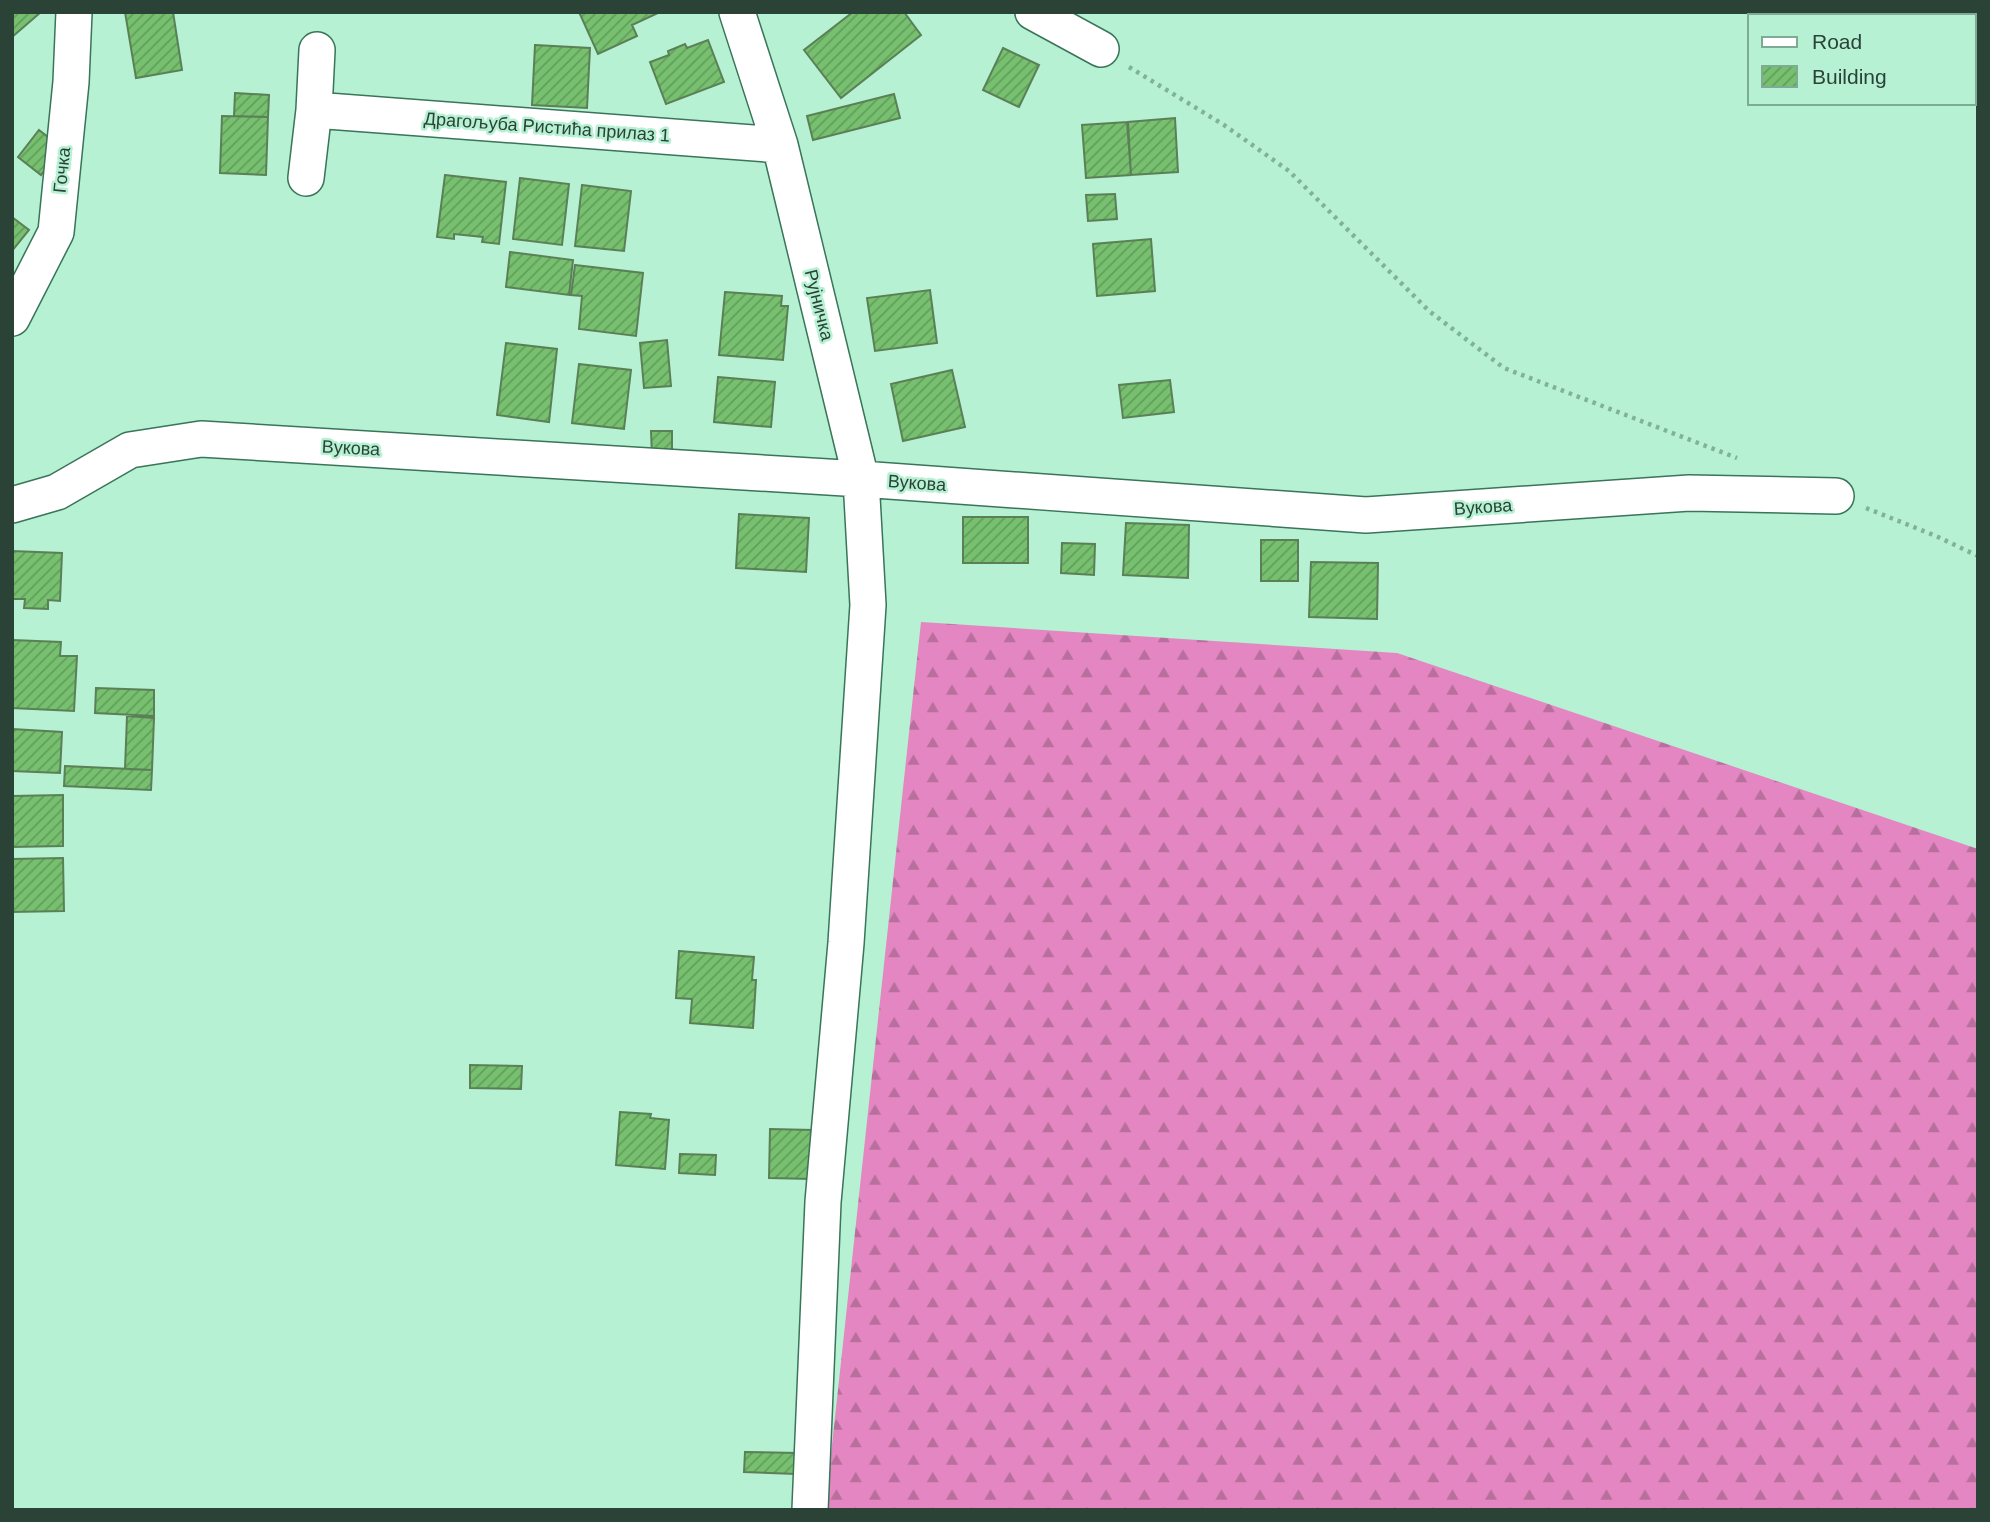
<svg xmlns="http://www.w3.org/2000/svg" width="1990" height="1522" font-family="Arial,sans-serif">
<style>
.forest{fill:url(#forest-firs)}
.building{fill:url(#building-hatch);stroke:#5b8057;stroke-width:2}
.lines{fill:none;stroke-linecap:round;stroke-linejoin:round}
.street-casing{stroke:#3a7459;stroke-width:38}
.path{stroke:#82b199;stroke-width:4.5;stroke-dasharray:3.5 5;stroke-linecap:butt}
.street{stroke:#fff;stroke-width:35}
.labels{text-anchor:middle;stroke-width:5;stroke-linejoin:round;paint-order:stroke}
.street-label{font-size:18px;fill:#2b4337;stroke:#b5f1d2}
</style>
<defs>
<pattern id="forest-firs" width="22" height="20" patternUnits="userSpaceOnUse" patternTransform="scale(1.75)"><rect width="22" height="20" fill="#e486c2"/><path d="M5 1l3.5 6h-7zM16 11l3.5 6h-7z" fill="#b96f9e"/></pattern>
<pattern id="building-hatch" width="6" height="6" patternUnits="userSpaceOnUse" patternTransform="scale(1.75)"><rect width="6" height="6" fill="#77c06f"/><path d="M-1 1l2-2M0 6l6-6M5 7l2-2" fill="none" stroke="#629e5c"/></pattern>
</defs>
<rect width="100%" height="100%" fill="#b5f1d2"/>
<path class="forest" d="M 921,622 L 1397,653 L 1978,849 L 1978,1510 L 825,1510 Z"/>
<path class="building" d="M 12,12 L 41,12 L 12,37 Z
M 125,12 L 173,12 L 182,70 L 136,78 Z
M 579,12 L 660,12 L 632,25 L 637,36 L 598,54 Z
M 853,12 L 904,12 L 921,35 L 841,98 L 804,50 Z
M 708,40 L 724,82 L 666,104 L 650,62 L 669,55 L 668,51 L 685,44 L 687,48 Z
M 535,45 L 590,48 L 587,108 L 532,105 Z
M 1003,48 L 1039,65 L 1019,107 L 983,90 Z
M 235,93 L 269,95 L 268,117 L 234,116 Z
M 894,94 L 900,118 L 813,140 L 807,116 Z
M 222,116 L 268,117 L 266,175 L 220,173 Z
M 1175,118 L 1178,172 L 1131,175 L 1128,122 Z
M 1127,122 L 1131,175 L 1086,178 L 1082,125 Z
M 39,130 L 62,148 L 41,175 L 18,157 Z
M 445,175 L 506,182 L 499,244 L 482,242 L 483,237 L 454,234 L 454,239 L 437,237 Z
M 520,178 L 569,184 L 562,245 L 513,239 Z
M 582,185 L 631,191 L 624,251 L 575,246 Z
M 1115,194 L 1117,219 L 1088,221 L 1086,195 Z
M 12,217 L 29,230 L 12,251 Z
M 1151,239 L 1155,291 L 1097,296 L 1093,244 Z
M 510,252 L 573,260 L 569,295 L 506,287 Z
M 575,265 L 643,273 L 636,336 L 579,329 L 582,296 L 571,295 Z
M 930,290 L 937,343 L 875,351 L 867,298 Z
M 725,292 L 782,296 L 781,306 L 788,306 L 783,360 L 719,355 Z
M 667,340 L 671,386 L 644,388 L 640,343 Z
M 506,343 L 557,349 L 549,422 L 497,415 Z
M 579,364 L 631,370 L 624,429 L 572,423 Z
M 952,370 L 965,427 L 903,441 L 891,384 Z
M 718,377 L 775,382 L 771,427 L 714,422 Z
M 1170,380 L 1174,412 L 1123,418 L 1119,385 Z
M 651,431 L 672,431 L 672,456 L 652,456 Z
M 739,514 L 809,518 L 806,572 L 736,568 Z
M 963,517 L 1028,517 L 1028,563 L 963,563 Z
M 1126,523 L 1189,525 L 1188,578 L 1123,575 Z
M 1261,540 L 1298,540 L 1298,581 L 1261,581 Z
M 1062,543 L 1095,544 L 1094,575 L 1061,573 Z
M 12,551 L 62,553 L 60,601 L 48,600 L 48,609 L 24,608 L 25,599 L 12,599 Z
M 1311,562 L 1378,563 L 1377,619 L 1309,617 Z
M 12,640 L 61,642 L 60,656 L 77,656 L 74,711 L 12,708 Z
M 96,688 L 154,690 L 154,716 L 95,713 Z
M 127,716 L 154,718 L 152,770 L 125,769 Z
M 12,729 L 62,732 L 60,773 L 12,771 Z
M 65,766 L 152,770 L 151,790 L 64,786 Z
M 63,795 L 63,846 L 12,847 L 12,796 Z
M 63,858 L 64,911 L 12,912 L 12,859 Z
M 679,951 L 754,957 L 752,980 L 756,980 L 753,1028 L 690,1023 L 692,999 L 676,998 Z
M 470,1065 L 522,1066 L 521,1089 L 470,1088 Z
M 620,1112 L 651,1114 L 650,1118 L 669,1120 L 665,1169 L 616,1165 Z
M 770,1129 L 813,1130 L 811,1179 L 769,1178 Z
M 680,1154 L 716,1155 L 715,1175 L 679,1173 Z
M 745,1452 L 797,1453 L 796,1474 L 744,1472 Z"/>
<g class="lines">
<defs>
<path id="street" d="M 737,12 L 780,145 L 861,479 L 868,605 L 846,943 L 823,1202 L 810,1510
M 1033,12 L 1101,49
M 314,110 L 780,145
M 306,178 L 314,110 L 317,50
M 12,318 L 56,232 L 71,82 L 74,12
M 12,505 L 57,492 L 130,450 L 201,439 L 861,479 L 1366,515 L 1689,493 L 1836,496"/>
</defs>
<use href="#street" class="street-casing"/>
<path class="path" d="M 1129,67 L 1224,125 L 1289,171 L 1429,311 L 1504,368 L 1737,458
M 1866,508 L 1936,536 L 1978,556"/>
<use href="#street" class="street"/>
</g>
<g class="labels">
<g class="street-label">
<text transform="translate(547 127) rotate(4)" y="6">Драгољуба Ристића прилаз 1</text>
<text transform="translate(62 170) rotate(-84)" y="6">Гочка</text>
<text transform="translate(819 305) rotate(76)" y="6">Рујничка</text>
<text transform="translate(351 448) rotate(3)" y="6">Вукова</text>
<text transform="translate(917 483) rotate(4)" y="6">Вукова</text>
<text transform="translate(1483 507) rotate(-4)" y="6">Вукова</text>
</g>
</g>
<rect width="1990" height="1522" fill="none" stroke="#2b4337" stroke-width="28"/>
<rect x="1748" y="14" width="228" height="91" fill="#b5f1d2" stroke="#7eab94" stroke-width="2"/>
<rect x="1762" y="37" width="35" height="10" fill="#ffffff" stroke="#7eab94" stroke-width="2"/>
<text x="1812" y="49" font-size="21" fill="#2b4337">Road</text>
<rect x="1762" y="66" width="35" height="21" fill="url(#building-hatch)" stroke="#7eab94" stroke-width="2"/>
<text x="1812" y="84" font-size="21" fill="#2b4337">Building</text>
</svg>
